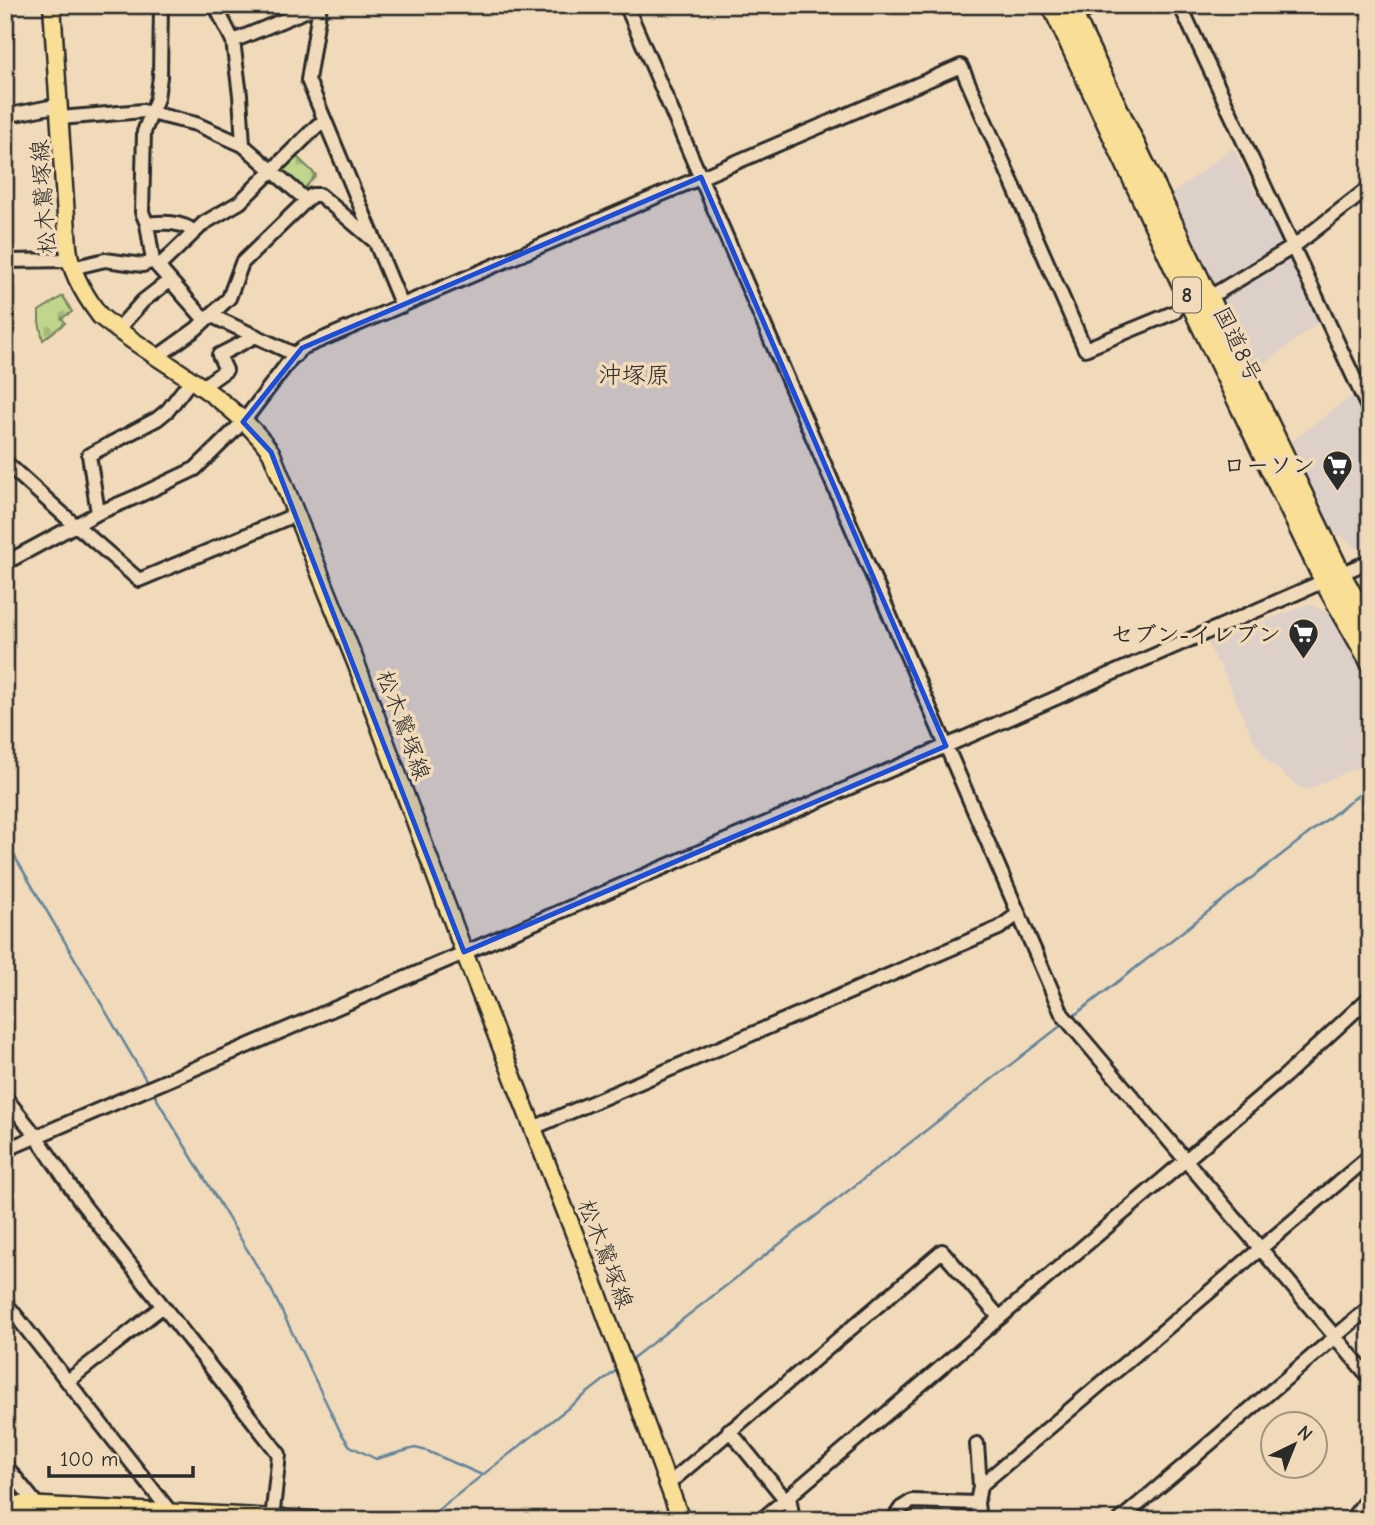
<svg xmlns="http://www.w3.org/2000/svg" width="1375" height="1525" font-family="'Comic Neue','Klee One',sans-serif">
<style>
.built{fill:#ddd0c8}
.cemetery{fill:url(#cemetery-stones);stroke:#75805c;stroke-width:2}
.lines{fill:none;stroke-linecap:round;stroke-linejoin:round}
.stream{stroke:#64859c;stroke-width:2.5}
.minor-casing{stroke:#2b2b2b;stroke-width:18}
.major-casing{stroke:#2b2b2b;stroke-width:21}
.highway-casing{stroke:#2b2b2b;stroke-width:24}
.minor{stroke:#f0dab9;stroke-width:12}
.major{stroke:#f9df96;stroke-width:16}
.highway{stroke:#f9df96;stroke-width:19}
.marked{fill:#1d4ed8;fill-opacity:0.2;stroke:#1d4ed8;stroke-width:5;stroke-linejoin:round}
.labels{text-anchor:middle;stroke-width:7;stroke-linejoin:round;paint-order:stroke}
.shield{fill:#f0dab9;stroke:#666056;stroke-width:2}
.shield-label{font-size:21px;font-weight:bold;fill:#2b2b2b}
.street-label{font-size:23px;fill:#2b2b2b;stroke:#f0dab9}
.poi-label{font-size:23px;font-weight:bold;fill:#2b2b2b;stroke:#f0dab9;text-anchor:end}
.neighbourhood-label{font-size:24px;fill:#2b2b2b;stroke:#f0dab9}
</style>
<defs>
<pattern id="cemetery-stones" width="16" height="16" patternUnits="userSpaceOnUse" patternTransform="scale(1.75)"><rect width="16" height="16" fill="#bfd68c"/><path d="M2 7V4a2 2 0 0 1 4 0v3zM10 15v-3a2 2 0 0 1 4 0v3z" fill="#a4b879"/></pattern>
</defs>
<rect width="100%" height="100%" fill="#f0dab9"/>
<filter id="ink" filterUnits="userSpaceOnUse"><feTurbulence type="fractalNoise" baseFrequency=".0143" numOctaves="2"/><feDisplacementMap in="SourceGraphic" scale="14" xChannelSelector="R" yChannelSelector="G"/><feConvolveMatrix kernelMatrix="1 2 1 2 8 2 1 2 1" color-interpolation-filters="sRGB"/></filter>
<g filter="url(#ink)">
<path class="built" d="M 1233,148 L 1263,207 L 1269,206 L 1288,245 L 1214,291 L 1170,195 Z
M 1290,253 L 1310,290 L 1308,298 L 1320,322 L 1254,371 L 1218,297 Z
M 1354,394 L 1370,428 L 1370,550 L 1364,553 L 1332,530 L 1288,444 Z
M 1309,604 L 1333,614 L 1370,683 L 1370,762 L 1306,790 L 1298,787 L 1266,759 L 1254,741 L 1219,662 L 1217,663 L 1208,643 Z"/>
<path class="cemetery" d="M 296,156 L 316,175 L 303,190 L 280,172 Z
M 63,296 L 72,312 L 62,318 L 65,323 L 43,340 L 39,322 L 39,311 Z"/>
<g class="lines">
<path class="stream" d="M 5,840 L 149,1085
M 1071,1018 L 1370,786
M 152,1091 L 272,1291 L 341,1433 L 350,1446 L 376,1459 L 415,1448 L 427,1451 L 482,1475
M 629,1361 L 1063,1024
M 425,1520 L 618,1369"/>
<defs>
<path id="minor" d="M 161,5 L 160,77 L 157,98 L 144,132 L 142,212 L 147,224 L 153,261 L 205,320
M 215,5 L 233,41 L 240,95 L 243,145
M 320,5 L 308,80 L 402,306
M 626,5 L 1062,1014 L 1370,1378
M 1180,5 L 1370,412
M 1073,18 L 1096,5
M 233,41 L 320,5
M 5,116 L 60,105
M 60,118 L 143,111 L 196,124 L 243,145 L 306,200
M 147,224 C 164,222 180,221 195,232
M 5,261 L 70,260
M 158,267 L 204,223 L 240,202 L 318,125 L 325,122
M 72,268 L 105,260 L 143,265 L 153,261
M 1218,292 L 1293,247 L 1370,187
M 210,315 L 296,355
M 117,330 L 143,301 L 170,280
M 157,357 L 196,329 L 229,298 L 242,263 L 312,195 L 320,195 L 373,240
M 202,387 L 226,370 L 219,355 L 256,336
M 5,462 L 76,526
M 98,513 L 89,455 L 157,419 L 168,410 L 191,380
M 77,526 L 139,580 L 297,514
M 5,563 L 98,513 L 138,496 L 195,469 L 243,422 L 293,356 L 302,348 L 961,66 L 1085,349 L 1175,312
M 5,1097 L 36,1136 L 81,1202 L 279,1454 L 272,1520
M 533,1128 L 999,928 L 1018,914
M 5,1150 L 946,746 L 1370,561
M 5,1302 L 172,1514
M 68,1381 L 163,1306
M 729,1430 L 785,1499
M 977,1444 L 980,1486 L 977,1503 L 979,1520
M 5,1465 L 38,1506
M 667,1485 L 942,1251 L 999,1317
M 980,1486 L 1370,1156
M 787,1497 L 790,1502 L 793,1520
M 761,1520 L 1286,1075 L 1370,997
M 893,1520 L 901,1508 L 912,1501 L 977,1503
M 1120,1520 L 1370,1307
M 1351,1520 L 1370,1495"/>
<path id="major" d="M 52,5 L 68,247 C 70,272 85,296 100,316 C 155,362 228,392 271,452 L 356,663 L 464,952 L 598,1294 L 681,1520
M 5,1504 L 315,1520"/>
<path id="highway" d="M 1052,5 L 1197,316 L 1325,582 L 1370,661
M 1068,5 L 1341,575 L 1370,628"/>
</defs>
<use href="#minor" class="minor-casing"/>
<use href="#major" class="major-casing"/>
<use href="#highway" class="highway-casing"/>
<use href="#minor" class="minor"/>
<use href="#major" class="major"/>
<use href="#highway" class="highway"/>
</g>
</g>
<path class="marked" d="M 701,177 L 946,746 L 464,952 L 271,452 L 243,422 L 302,348 Z"/>
<defs>
<symbol id="supermarket-pin" viewBox="-11 -11 22 30"><path d="M0 17L-7.5 6A9.5 9.5 0 1 1 7.5 6Z" fill="#2b2b2b" stroke="#f0dab9"/><path d="M-6-5.5h2.5l.6 2H6L4.5 2H-2.5L-4.4-4H-6ZM-1.5 3.2a1.3 1.3 0 1 0 .1 0ZM3 3.2a1.3 1.3 0 1 0 .1 0Z" fill="#fff"/></symbol>
</defs>
<g fill-rule="evenodd">
<use href="#supermarket-pin" x="1320" y="448" width="35" height="47"/>
<use href="#supermarket-pin" x="1286" y="616" width="35" height="47"/>
</g>
<g class="labels">
<rect class="shield" x="1173" y="277.5" width="28" height="35" rx="5"/>
<g class="shield-label">
<text x="1187" y="302">8</text>
</g>
<g class="street-label">
<text transform="translate(43 197) rotate(-94)" y="8">松木鷲塚線</text>
<text transform="translate(1238 344) rotate(64)" y="8">国道8号</text>
<text transform="translate(404 725) rotate(70)" y="8">松木鷲塚線</text>
<text transform="translate(606 1254) rotate(69)" y="8">松木鷲塚線</text>
</g>
<g class="poi-label">
<text x="1315" y="473">ローソン</text>
<text x="1281" y="642">セブン-イレブン</text>
</g>
<g class="neighbourhood-label">
<text x="634" y="383">沖塚原</text>
</g>
</g>
<rect width="1375" height="1525" fill="none" stroke="#f0dab9" stroke-width="28"/>
<rect x="14" y="14" width="1347" height="1497" fill="none" stroke="#2b2b2b" stroke-width="2.5" filter="url(#ink)"/>
<g transform="translate(1294 1445) rotate(43)"><circle r="33" fill="#f0dab9" stroke="#a19480" stroke-width="2"/>
<path d="M0-5L12 26L0 18L-12 26Z" fill="#2b2b2b"/>
<text y="-10" font-size="19" font-weight="bold" text-anchor="middle" fill="#2b2b2b">N</text>
</g>
<path d="M49 1466v10h144v-10" fill="none" stroke="#2b2b2b" stroke-width="3.5"/>
<text x="60" y="1466" font-size="21" fill="#2b2b2b" stroke="#f0dab9" stroke-width="5" paint-order="stroke">100 m</text>
</svg>
